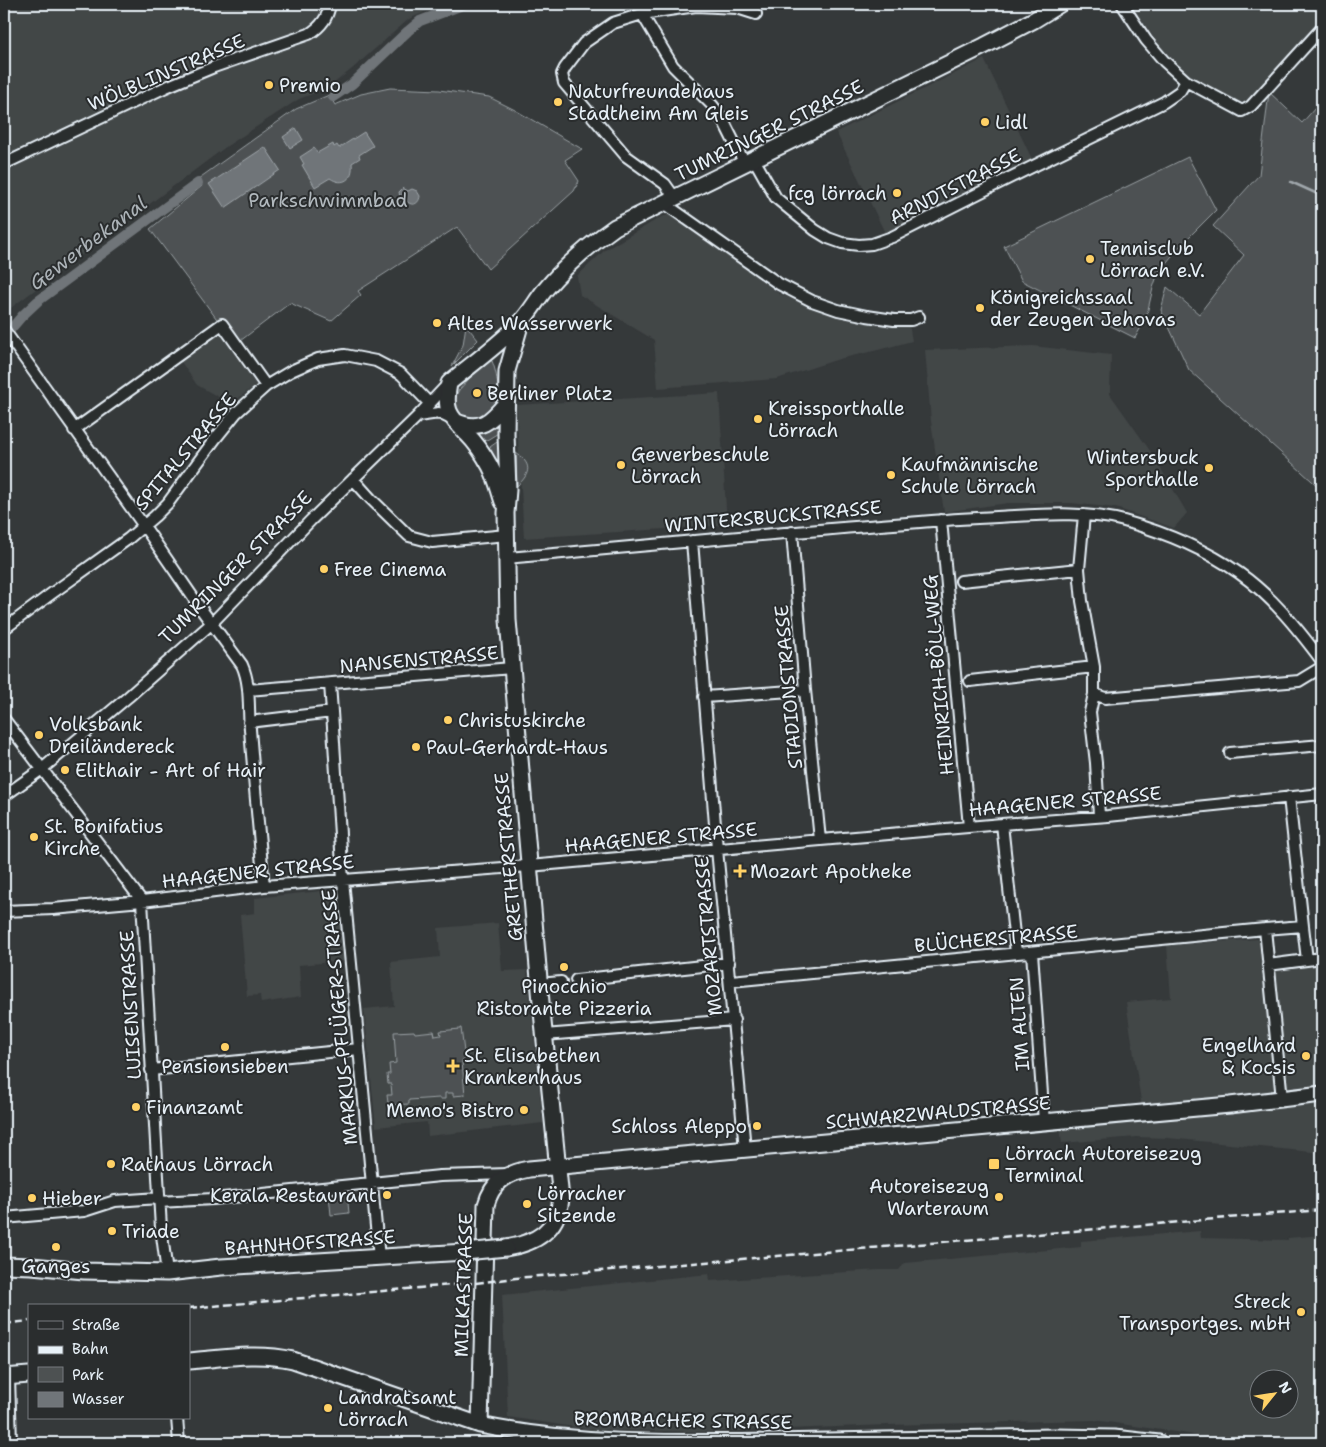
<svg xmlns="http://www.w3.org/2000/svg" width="1326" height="1447" font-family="'Shantell Sans',sans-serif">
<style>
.built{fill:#424647;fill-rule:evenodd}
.green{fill:#4d5152;stroke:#9aa1a5}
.water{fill:#707579;stroke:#a0a7ac}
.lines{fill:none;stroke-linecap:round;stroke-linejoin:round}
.stream{stroke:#a0a7ac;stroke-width:2.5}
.canal{stroke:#707579;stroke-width:10}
.street-casing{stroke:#e8f1f8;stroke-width:14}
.secondary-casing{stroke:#e8f1f8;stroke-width:19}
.street{stroke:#2a2d2e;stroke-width:10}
.secondary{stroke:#2a2d2e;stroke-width:15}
.rail{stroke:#e8f1f8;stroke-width:2.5;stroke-dasharray:8 4;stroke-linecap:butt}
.secondary-bridge-casing{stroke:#e8f1f8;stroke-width:19;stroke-linecap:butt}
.secondary-bridge{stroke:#2a2d2e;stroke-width:15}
.poi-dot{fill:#ffd166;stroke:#2a2d2e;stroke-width:2}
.labels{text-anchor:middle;stroke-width:4;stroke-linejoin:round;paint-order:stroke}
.street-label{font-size:19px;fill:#e8f1f8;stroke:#2a2d2e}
.poi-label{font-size:19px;fill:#e8f1f8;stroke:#2a2d2e;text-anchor:start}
.park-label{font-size:19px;fill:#b2b9be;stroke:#2a2d2e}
.water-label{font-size:20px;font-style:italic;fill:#acb3b8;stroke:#2a2d2e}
</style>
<rect width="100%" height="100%" fill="#35393a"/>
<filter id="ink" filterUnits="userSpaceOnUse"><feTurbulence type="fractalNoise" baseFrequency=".02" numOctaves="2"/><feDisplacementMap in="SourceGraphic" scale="10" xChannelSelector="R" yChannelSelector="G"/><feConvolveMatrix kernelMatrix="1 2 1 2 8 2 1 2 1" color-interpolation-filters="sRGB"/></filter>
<g filter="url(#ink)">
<path class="built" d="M 4,4 L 442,4 L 409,19 L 352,69 L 328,88 L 299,99 L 227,146 L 4,313 Z
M 1130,4 L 1322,4 L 1322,17 L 1253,95 L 1245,101 L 1236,103 L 1207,88 L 1182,69 L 1160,46 Z
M 984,59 L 1032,159 L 885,233 L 836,132 Z
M 671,214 L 780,294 L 800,302 L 843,317 L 909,324 L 912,341 L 878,350 L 839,359 L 777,379 L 658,388 L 654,340 L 580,295 L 577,276 L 605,250 L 661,217 Z
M 218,332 L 220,333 L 256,385 L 231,404 L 197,385 L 179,359 Z
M 1033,346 L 1111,355 L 1110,394 L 1151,452 L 1187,513 L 1174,528 L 1116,508 L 1071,503 L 1008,503 L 944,512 L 931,421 L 925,350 Z
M 719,393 L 727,525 L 524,538 L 516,405 Z
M 340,889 L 344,961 L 299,965 L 301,997 L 261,1003 L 260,995 L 247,996 L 240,915 L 255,913 L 255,898 Z
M 498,923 L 502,971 L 527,970 L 543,1123 L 428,1136 L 427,1122 L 376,1127 L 364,1009 L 394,1006 L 391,962 L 440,957 L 438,928 Z
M 1259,939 L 1262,970 L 1322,965 L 1322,1153 L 1168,1138 L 1137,1137 L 1062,1143 L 1060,1128 L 1141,1118 L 1141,1101 L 1126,1002 L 1171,998 L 1167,945 Z
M 1200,1231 L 1201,1238 L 1288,1240 L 1288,1238 L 1322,1235 L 1322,1443 L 1224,1443 L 1189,1434 L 1094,1420 L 887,1425 L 710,1432 L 594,1430 L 508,1417 L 502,1295 L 709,1274 L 710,1281 L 878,1270 L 899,1270 L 905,1263 L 1081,1247 L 1081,1241 ZM 1258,1380 L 1288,1380 L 1288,1410 L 1258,1410 Z"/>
<path class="green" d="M 390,88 L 439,90 L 489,97 L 515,110 L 582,149 L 565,160 L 579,181 L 574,191 L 488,269 L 457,227 L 358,291 L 361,295 L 331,321 L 290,303 L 240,341 L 224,319 L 219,322 L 150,229 L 202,186 L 198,179 L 296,109 L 329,95 L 335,105 L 361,94 Z
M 1269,92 L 1302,123 L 1322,100 L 1322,490 L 1189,370 L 1161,310 L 1167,287 L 1199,314 L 1244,255 L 1213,226 L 1259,175 Z
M 1188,157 L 1216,210 L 1180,246 L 1158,273 L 1153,288 L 1146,318 L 1135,338 L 1022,281 L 1004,246 Z
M 466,325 L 478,340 L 452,366 L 463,345 Z
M 486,360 L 492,361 C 497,373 502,398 493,411 C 490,414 484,417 480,420 L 457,418 L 453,401 L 459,390 Z
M 500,421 L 500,432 L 482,443 L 474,435 L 488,429 Z
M 500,440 L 503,489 L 487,449 Z
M 516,453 C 532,464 531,473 517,486 Z
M 460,1028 L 461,1028 L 465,1060 L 462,1061 L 465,1095 L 453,1096 L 453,1093 L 445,1093 L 445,1099 L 440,1099 L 439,1098 L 409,1100 L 409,1104 L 391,1105 L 390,1103 L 388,1103 L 387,1095 L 392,1095 L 391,1084 L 388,1084 L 387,1074 L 390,1074 L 389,1064 L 396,1063 L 394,1032 L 414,1031 L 415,1033 L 434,1031 L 435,1036 L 441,1035 L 440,1031 L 460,1029 Z
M 347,1193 L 349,1213 L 331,1215 L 329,1195 Z"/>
<path class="water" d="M 296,128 L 303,140 L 290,148 L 283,137 Z
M 364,132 L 373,146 L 359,155 L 360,158 L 352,163 C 354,179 343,187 330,178 L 315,187 L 302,165 L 304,164 L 300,157 L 314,148 L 317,153 L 333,144 L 334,147 L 337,145 L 339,148 Z
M 265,147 L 280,170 L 225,208 L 209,184 Z
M 403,188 L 408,191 L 412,189 L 417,191 L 420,196 C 419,206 409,207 405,198 L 400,197 L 399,192 Z"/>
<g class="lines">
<path class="stream" d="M 1291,182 L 1322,196"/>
<path class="canal" d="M 333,97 L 352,84 L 408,31 L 420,21 L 465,4
M 4,337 L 22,316 L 38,301 L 198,183"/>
<defs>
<path id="street" d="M 1122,4 L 1146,40 L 1164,61 L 1186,81 L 1242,111 L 1251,106 L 1322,28
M 642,14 L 673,66 L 713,106 L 724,122 L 745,164
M 754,159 L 776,198 L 815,230 L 828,238 L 842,243 L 859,245 L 872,244 L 892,237 L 991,187 L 1164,102 L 1180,91 L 1186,81
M 4,164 L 166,87 L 214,67 L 309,34 C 321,27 328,18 330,4
M 675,198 L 665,184 L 626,156 L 564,83 L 562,74 L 565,68 L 584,43 L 613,23 L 642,14 L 696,6 L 737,8 L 756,14
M 664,203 L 779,284 L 812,301 L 838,310 L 867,316 L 894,320 L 911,320 L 919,317
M 4,330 L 144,526 L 201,609 L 242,665 C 251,685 248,708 250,729 C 254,781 259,834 264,886
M 418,416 L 439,413 L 453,420
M 74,430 L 222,324 L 266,386
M 353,479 L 371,499 L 409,536 L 432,542 L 507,535
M 1084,515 L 1079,569 L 1082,601 L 1094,667 L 1094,694 L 1090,712 L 1096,763 L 1099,816
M 941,520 L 969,827
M 792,532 L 805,690 L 820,840
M 692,541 L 717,849 L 745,1149
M 507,558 C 645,546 782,532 920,522 C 952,519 984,518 1015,516 C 1050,514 1090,512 1124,521 C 1163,532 1205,549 1239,573 C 1272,596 1298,629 1322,661
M 961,581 L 1079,569
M 4,629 L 51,594 L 128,539 L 155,516 L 168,503 L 215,439 L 236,413 L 266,386 L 291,371 L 318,359 L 345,355 L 376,361 L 401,374 L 429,403
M 970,681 L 1094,667
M 248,690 L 512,668
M 1094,694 L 1105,698 L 1299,681 L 1322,667
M 704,697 L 805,690
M 332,712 L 343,880 L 379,1258
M 4,719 L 142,901 L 159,1194 L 161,1228 L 167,1273
M 249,722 L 332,712 L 330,684
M 1230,753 L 1322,745
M 4,796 L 42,769 L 128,697 L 212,623 L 311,520 L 418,416 L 449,383
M 1289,797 L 1303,926
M 1002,824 L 1016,953
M 4,911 L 53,909 L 142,901 L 264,886 L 529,866 L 1002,824 L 1108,816 L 1322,794
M 1032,952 L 1044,1122
M 1268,965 L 1322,958
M 576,980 L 729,963
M 731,981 L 1265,929
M 539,984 L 561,982
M 544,1035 L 734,1020
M 151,1070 L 359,1049
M 1282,1099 L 1265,929 L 1303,926 L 1307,960
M 159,1202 L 213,1199 L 440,1176 L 509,1174
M 4,1218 L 84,1211 L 115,1201 L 159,1198
M 9,1377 L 11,1443
M 177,1418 L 179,1443"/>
<path id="secondary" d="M 455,421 C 480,433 491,421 506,403
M 503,502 C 499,490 496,477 490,466 C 484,455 476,443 467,434 C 449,415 444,411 449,383 C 472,364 497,346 519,324 C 529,314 536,301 544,291 C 565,266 589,245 615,227 L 984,46 L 1034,20 L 1060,4
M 506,1248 C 536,1243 557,1231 561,1199 L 541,1002 L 508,620 L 506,513 L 508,490 L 506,434 L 507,371 L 521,322
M 4,1265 L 32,1266 L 84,1271 L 167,1273 L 221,1267 L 465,1252
M 189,1361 C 224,1358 258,1352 293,1360 L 480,1425 C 575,1445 673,1443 770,1442 C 865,1440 960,1439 1055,1437 L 1114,1438 L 1159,1443
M 4,1377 L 29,1375
M 480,1425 L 486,1205 C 492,1182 507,1173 529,1169 L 1230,1105 L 1322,1094"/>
</defs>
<use href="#street" class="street-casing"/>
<use href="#secondary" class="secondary-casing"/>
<use href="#street" class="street"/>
<use href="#secondary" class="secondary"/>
<path class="rail" d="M 189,1308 L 475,1283 L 516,1278 L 1322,1210
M 4,1324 L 29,1321"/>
<defs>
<path id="secondary-bridge" d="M 465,1252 L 506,1248"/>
</defs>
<use href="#secondary-bridge" class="secondary-bridge-casing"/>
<use href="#secondary-bridge" class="secondary-bridge"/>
</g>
</g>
<g class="poi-dot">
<circle cx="269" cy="85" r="5"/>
<circle cx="558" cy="102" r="5"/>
<circle cx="985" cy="122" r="5"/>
<circle cx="897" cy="193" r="5"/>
<circle cx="1090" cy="259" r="5"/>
<circle cx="980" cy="308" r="5"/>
<circle cx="437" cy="323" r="5"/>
<circle cx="477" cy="393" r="5"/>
<circle cx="758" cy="419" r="5"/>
<circle cx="621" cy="465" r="5"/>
<circle cx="1209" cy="468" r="5"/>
<circle cx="891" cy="475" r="5"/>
<circle cx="324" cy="569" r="5"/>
<circle cx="448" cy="720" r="5"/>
<circle cx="39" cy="735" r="5"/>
<circle cx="416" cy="747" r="5"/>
<circle cx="65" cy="770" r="5"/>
<circle cx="34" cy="837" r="5"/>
<path d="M737.5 863.5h5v5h5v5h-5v5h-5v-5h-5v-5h5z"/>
<circle cx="564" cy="967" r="5"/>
<circle cx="225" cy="1047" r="5"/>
<circle cx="1306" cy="1056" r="5"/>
<path d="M450.5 1058.5h5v5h5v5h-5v5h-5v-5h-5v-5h5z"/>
<circle cx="136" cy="1107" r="5"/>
<circle cx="524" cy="1110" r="5"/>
<circle cx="757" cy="1126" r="5"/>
<circle cx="111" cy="1164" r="5"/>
<rect x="988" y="1158" width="12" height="12" rx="2.5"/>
<circle cx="387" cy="1195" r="5"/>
<circle cx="999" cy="1197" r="5"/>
<circle cx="32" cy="1198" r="5"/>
<circle cx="527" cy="1204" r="5"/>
<circle cx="112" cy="1231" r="5"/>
<circle cx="56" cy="1247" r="5"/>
<circle cx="1301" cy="1312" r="5"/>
<circle cx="328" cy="1408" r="5"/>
</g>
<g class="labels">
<g class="street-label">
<text transform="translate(166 72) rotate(-23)" y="7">WÖLBLINSTRASSE</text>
<text transform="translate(769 130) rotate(-26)" y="7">TUMRINGER STRASSE</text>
<text transform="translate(955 186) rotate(-27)" y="7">ARNDTSTRASSE</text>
<text transform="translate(185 451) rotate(-50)" y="7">SPITALSTRASSE</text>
<text transform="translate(773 516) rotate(-5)" y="7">WINTERSBUCKSTRASSE</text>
<text transform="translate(235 567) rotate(-45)" y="7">TUMRINGER STRASSE</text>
<text transform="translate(419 659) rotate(-5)" y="7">NANSENSTRASSE</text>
<text transform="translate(938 675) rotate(-95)" y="7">HEINRICH-BÖLL-WEG</text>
<text transform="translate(788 687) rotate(-95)" y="7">STADIONSTRASSE</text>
<text transform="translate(1065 801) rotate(-5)" y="7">HAAGENER STRASSE</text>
<text transform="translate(661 837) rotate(-5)" y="7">HAAGENER STRASSE</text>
<text transform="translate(508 857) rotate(-95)" y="7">GRETHERSTRASSE</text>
<text transform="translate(258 871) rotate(-6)" y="7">HAAGENER STRASSE</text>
<text transform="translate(708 936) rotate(-95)" y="7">MOZARTSTRASSE</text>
<text transform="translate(996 938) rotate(-5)" y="7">BLÜCHERSTRASSE</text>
<text transform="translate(130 1005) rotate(-93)" y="7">LUISENSTRASSE</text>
<text transform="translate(339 1017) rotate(-95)" y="7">MARKUS-PFLÜGER-STRASSE</text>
<text transform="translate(1019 1024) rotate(-94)" y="7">IM ALTEN</text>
<text transform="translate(938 1112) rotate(-5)" y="7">SCHWARZWALDSTRASSE</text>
<text transform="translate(310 1242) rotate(-4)" y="7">BAHNHOFSTRASSE</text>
<text transform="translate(463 1285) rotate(-88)" y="7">MILKASTRASSE</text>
<text transform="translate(683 1420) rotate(1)" y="7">BROMBACHER STRASSE</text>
</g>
<g class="poi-label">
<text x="279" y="92">Premio</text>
<text x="568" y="98">Naturfreundehaus<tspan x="568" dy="22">Stadtheim Am Gleis</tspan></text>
<text x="995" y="129">Lidl</text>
<text x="887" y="200" text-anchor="end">fcg lörrach</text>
<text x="1100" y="255">Tennisclub<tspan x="1100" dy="22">Lörrach e.V.</tspan></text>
<text x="990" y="304">Königreichssaal<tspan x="990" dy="22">der Zeugen Jehovas</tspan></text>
<text x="447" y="330">Altes Wasserwerk</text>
<text x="487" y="400">Berliner Platz</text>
<text x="768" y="415">Kreissporthalle<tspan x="768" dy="22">Lörrach</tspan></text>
<text x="631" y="461">Gewerbeschule<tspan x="631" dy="22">Lörrach</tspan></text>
<text x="1199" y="464" text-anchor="end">Wintersbuck<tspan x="1199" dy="22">Sporthalle</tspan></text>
<text x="901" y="471">Kaufmännische<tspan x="901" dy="22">Schule Lörrach</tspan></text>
<text x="334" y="576">Free Cinema</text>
<text x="458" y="727">Christuskirche</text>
<text x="49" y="731">Volksbank<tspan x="49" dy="22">Dreiländereck</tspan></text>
<text x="426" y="754">Paul-Gerhardt-Haus</text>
<text x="75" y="777">Elithair - Art of Hair</text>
<text x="44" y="833">St. Bonifatius<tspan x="44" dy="22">Kirche</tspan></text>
<text x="750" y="878">Mozart Apotheke</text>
<text x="564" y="993" text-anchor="middle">Pinocchio<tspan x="564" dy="22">Ristorante Pizzeria</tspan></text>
<text x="1296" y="1052" text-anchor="end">Engelhard<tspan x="1296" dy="22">&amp; Kocsis</tspan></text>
<text x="464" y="1062">St. Elisabethen<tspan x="464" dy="22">Krankenhaus</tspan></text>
<text x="225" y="1073" text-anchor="middle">Pensionsieben</text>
<text x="146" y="1114">Finanzamt</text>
<text x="514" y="1117" text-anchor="end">Memo's Bistro</text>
<text x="747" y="1133" text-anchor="end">Schloss Aleppo</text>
<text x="1005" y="1160">Lörrach Autoreisezug<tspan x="1005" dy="22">Terminal</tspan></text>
<text x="121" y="1171">Rathaus Lörrach</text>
<text x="989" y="1193" text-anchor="end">Autoreisezug<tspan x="989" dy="22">Warteraum</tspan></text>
<text x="537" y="1200">Lörracher<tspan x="537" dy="22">Sitzende</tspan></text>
<text x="377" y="1202" text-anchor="end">Kerala Restaurant</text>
<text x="42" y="1205">Hieber</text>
<text x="122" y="1238">Triade</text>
<text x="56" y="1273" text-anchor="middle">Ganges</text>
<text x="1291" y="1308" text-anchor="end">Streck<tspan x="1291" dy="22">Transportges. mbH</tspan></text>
<text x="338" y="1404">Landratsamt<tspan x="338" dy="22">Lörrach</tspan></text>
</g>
<g class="park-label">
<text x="328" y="207">Parkschwimmbad</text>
</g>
<g class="water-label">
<text transform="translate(88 243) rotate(-37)" y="7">Gewerbekanal</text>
</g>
</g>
<rect width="1326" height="1447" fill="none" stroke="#2a2d2e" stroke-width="20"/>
<rect x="10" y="10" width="1306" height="1427" fill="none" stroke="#e8f1f8" stroke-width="2" filter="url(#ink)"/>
<rect x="28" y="1304" width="162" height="115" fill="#2a2d2e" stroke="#767b7f"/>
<rect x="38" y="1321" width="25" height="8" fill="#2a2d2e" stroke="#767b7f"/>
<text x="72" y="1330" font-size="15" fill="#e8f1f8">Straße</text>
<rect x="38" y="1346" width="25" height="8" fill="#e8f1f8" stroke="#767b7f"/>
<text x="72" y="1354" font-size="15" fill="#e8f1f8">Bahn</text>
<rect x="38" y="1367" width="25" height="15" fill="#4d5152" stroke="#767b7f"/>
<text x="72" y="1380" font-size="15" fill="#e8f1f8">Park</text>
<rect x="38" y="1392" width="25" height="15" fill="#707579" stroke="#767b7f"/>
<text x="72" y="1404" font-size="15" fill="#e8f1f8">Wasser</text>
<g transform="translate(1274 1394) rotate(60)"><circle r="24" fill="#2a2d2e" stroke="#767b7f"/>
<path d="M0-4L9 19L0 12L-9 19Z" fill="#ffd166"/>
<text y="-8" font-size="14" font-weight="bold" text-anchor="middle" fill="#e8f1f8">N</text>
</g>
</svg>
